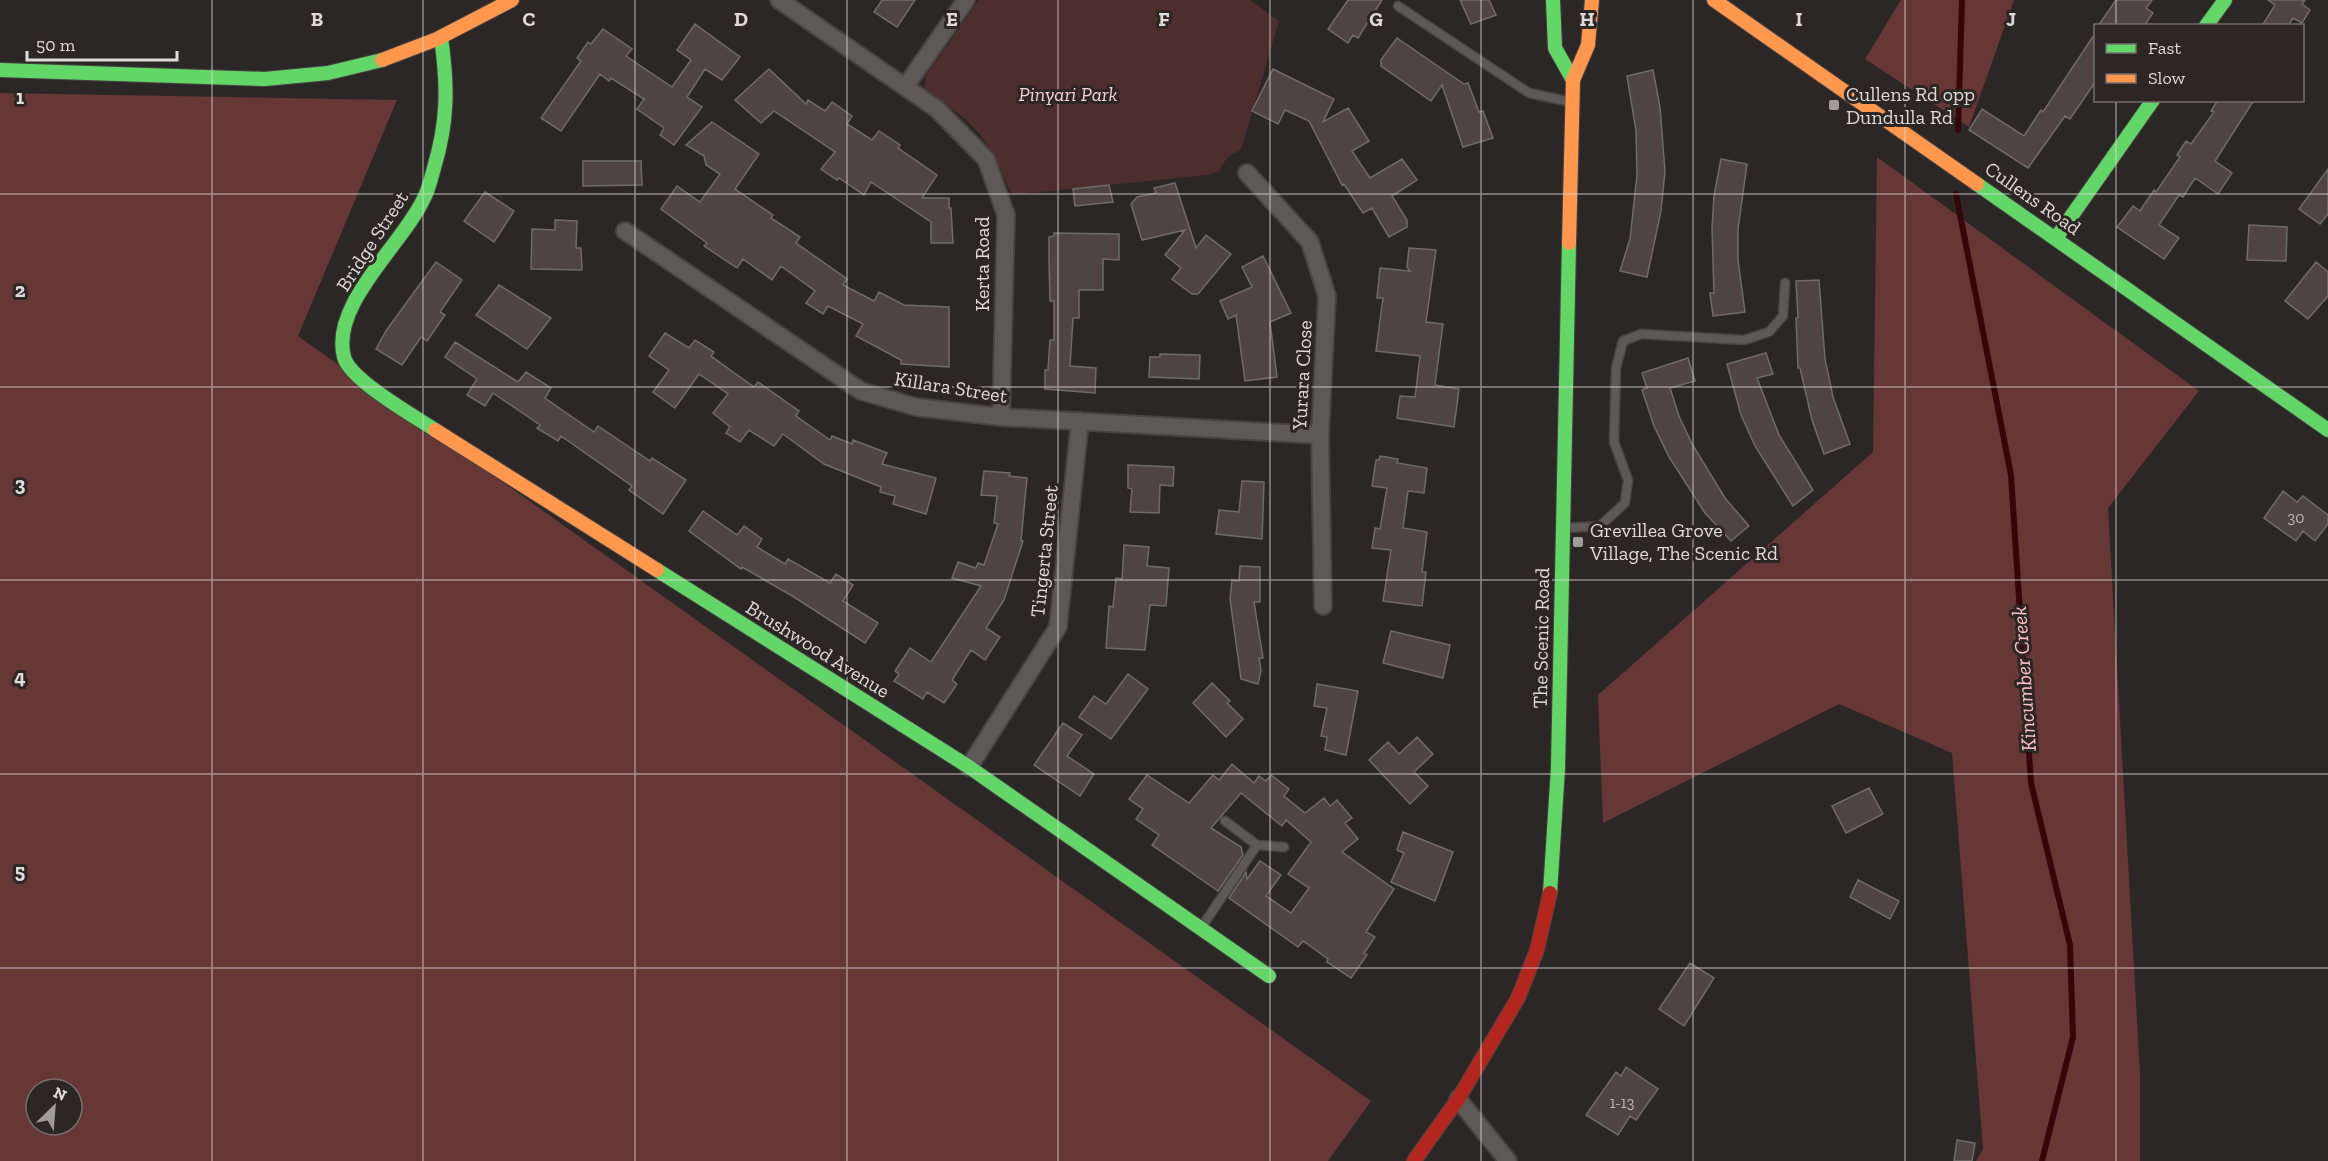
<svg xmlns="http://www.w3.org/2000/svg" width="2328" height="1161" font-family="'Zilla Slab',serif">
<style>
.green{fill:#4e2d2d}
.forest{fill:#673736;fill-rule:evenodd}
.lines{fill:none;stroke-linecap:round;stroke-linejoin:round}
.stream{stroke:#34060a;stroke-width:6}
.building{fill:#504443;stroke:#6e6b6b;stroke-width:1.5}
.lane-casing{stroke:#484444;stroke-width:11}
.street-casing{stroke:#484444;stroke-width:20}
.fast-casing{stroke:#484444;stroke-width:16}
.slow-casing{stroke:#484444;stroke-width:16}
.jam-casing{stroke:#484444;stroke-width:16}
.lane{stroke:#5c5958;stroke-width:8}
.street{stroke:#5c5958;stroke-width:16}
.fast{stroke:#63d668;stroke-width:14}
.slow{stroke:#ff974d;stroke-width:14}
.jam{stroke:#b3261e;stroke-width:14}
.grid{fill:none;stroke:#dfdbdb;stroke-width:1.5;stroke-opacity:0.55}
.poi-dot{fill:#a09c9c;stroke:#2c2625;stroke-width:2}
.labels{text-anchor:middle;stroke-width:6;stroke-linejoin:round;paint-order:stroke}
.number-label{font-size:16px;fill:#bbb5b5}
.park-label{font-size:20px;font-style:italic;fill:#f8d2d0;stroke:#2c2625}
.poi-label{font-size:20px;fill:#dfdbdb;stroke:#2c2625;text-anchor:start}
.street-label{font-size:20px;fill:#dfdbdb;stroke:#2c2625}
.water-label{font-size:21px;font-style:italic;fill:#fbc2c0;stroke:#2c2625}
.grid-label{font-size:20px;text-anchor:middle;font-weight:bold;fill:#dfdbdb;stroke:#2c2625;stroke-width:6;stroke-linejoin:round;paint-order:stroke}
</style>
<rect width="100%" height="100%" fill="#2b2726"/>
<path class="green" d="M 979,0 L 1250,0 L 1279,21 L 1241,150 C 1229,155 1224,160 1219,172 L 1207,175 L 1012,195 C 999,166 988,137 962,117 C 950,106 937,99 925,87 L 926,76 Z"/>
<path class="forest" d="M 1901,0 L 2014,0 L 1969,127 L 1865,59 Z
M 0,93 L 397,100 L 298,336 L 1371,1101 L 1328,1161 L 0,1161 ZM 36,1089 L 72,1089 L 72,1125 L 36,1125 Z
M 1877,157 L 2199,391 L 2108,508 L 2140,1074 L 2140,1161 L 1976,1161 L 1983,1149 L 1952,753 L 1839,704 L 1603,823 L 1598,695 L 1873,452 Z"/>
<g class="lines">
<path class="stream" d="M 1958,130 L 1962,0
M 1956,194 L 2011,475 L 2031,783 L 2070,945 L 2073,1037 L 2042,1161"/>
</g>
<path class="building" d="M 882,0 L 915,0 L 897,27 L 874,12 Z
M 1348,0 L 1382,0 L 1358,38 L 1353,35 L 1348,43 L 1328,29 Z
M 1460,0 L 1489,0 L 1496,15 L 1471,24 Z
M 2116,0 L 2152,0 L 2146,8 L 2153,13 L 2144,26 L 2098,26 Z
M 2268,0 L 2305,0 L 2302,4 L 2310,10 L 2302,23 L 2293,18 L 2288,26 L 2262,26 L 2275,5 Z
M 695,24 L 740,57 L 722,80 L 705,69 L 687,97 L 702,107 L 674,145 L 660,135 L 664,128 L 637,109 L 644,99 L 611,78 L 609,81 L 600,74 L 561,131 L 541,118 L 581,61 L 577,58 L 588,42 L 591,44 L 603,29 L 632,49 L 626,56 L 672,87 L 691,60 L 677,50 Z
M 2096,32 L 2096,81 L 2070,119 L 2065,116 L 2028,168 L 1969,130 L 1982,109 L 2024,136 L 2041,110 L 2043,112 Z
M 1397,38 L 1464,84 L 1468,83 L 1479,112 L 1483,111 L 1493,138 L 1463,147 L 1442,85 L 1431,101 L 1381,66 L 1381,60 Z
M 769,69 L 806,104 L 808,100 L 825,111 L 832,102 L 852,116 L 847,124 L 872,140 L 879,131 L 900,145 L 898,148 L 937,175 L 922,198 L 949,198 L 949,208 L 951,208 L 953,243 L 931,243 L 931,222 L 871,182 L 864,195 L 839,178 L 837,180 L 821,169 L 835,152 L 774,111 L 761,123 L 735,100 Z
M 1273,69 L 1334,99 L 1323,122 L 1348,108 L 1369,141 L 1352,151 L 1370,178 L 1402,159 L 1417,180 L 1392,196 L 1407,220 L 1407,227 L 1389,237 L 1372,208 L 1363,213 L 1344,184 L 1342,185 L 1309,121 L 1285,110 L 1278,124 L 1252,111 Z
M 1653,70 L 1660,107 L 1665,171 L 1661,211 L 1647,277 L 1620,271 L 1630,239 L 1637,175 L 1636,131 L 1627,76 Z
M 2218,100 L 2254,100 L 2215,161 L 2232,173 L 2218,194 L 2195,178 L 2183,197 L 2179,195 L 2159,225 L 2179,238 L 2164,259 L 2117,227 L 2133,206 L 2140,211 L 2154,190 L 2156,192 L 2180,157 L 2177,155 L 2186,141 L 2191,144 L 2214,112 L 2211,111 Z
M 712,122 L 759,154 L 735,189 L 773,215 L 771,218 L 800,237 L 796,243 L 847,279 L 843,285 L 874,301 L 879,292 L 904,305 L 949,307 L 949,367 L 901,364 L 901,360 L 856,336 L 863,324 L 828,306 L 823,314 L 806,303 L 815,291 L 781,266 L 772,280 L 743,259 L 737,268 L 704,246 L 707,243 L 661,209 L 677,186 L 700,202 L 720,174 L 706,165 L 704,156 L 686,145 Z
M 1721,159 L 1747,164 L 1738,229 L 1738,260 L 1745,312 L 1713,316 L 1710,293 L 1714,293 L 1712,228 L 1714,196 Z
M 583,161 L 641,161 L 642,185 L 583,186 Z
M 2328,169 L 2328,214 L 2320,224 L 2299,209 Z
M 1175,183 L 1196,248 L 1206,235 L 1231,254 L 1198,294 L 1192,294 L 1172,279 L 1181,268 L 1165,255 L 1185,230 L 1142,240 L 1131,204 L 1137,197 L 1156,193 L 1154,188 Z
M 1109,185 L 1113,202 L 1075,206 L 1073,189 Z
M 485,192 L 514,211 L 494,242 L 464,221 Z
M 555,220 L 577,221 L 576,248 L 581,248 L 582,270 L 531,269 L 532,229 L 555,230 Z
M 2249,225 L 2287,227 L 2286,261 L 2247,260 Z
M 1054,233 L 1119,234 L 1119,260 L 1103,259 L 1103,290 L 1079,290 L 1079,318 L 1073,318 L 1070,366 L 1096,368 L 1095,393 L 1045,389 L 1045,370 L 1048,370 L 1050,340 L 1054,340 L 1054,301 L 1050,301 L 1049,261 L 1049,237 L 1054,236 Z
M 1409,248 L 1436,250 L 1426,322 L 1443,324 L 1435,385 L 1459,389 L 1454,427 L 1397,418 L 1400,396 L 1415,397 L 1420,356 L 1376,351 L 1383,298 L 1377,298 L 1380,268 L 1410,271 L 1407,267 Z
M 1263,256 L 1291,313 L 1270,322 L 1277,377 L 1245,381 L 1236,315 L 1228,319 L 1220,301 L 1252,287 L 1242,267 Z
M 436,262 L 462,280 L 440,312 L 445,315 L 427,341 L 421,337 L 402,365 L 376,349 L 386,331 Z
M 2316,262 L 2328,272 L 2328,296 L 2308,319 L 2285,301 Z
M 1819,280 L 1825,359 L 1833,397 L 1850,444 L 1824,454 L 1812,420 L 1800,368 L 1798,368 L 1796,318 L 1798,318 L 1796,281 Z
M 499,285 L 551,318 L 527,349 L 476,315 Z
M 665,333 L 689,348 L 695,340 L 714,352 L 711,356 L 754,387 L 758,382 L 799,411 L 796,416 L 830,440 L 832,436 L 852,444 L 853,440 L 887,453 L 882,464 L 936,478 L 926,514 L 893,504 L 895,496 L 880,492 L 881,487 L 824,464 L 783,434 L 774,446 L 749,430 L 740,442 L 726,433 L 730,427 L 713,413 L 728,394 L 699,374 L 675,408 L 653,392 L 669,370 L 649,356 Z
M 455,342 L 518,382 L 526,372 L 551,388 L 545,398 L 594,432 L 598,426 L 650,461 L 652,458 L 686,480 L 663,514 L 629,490 L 632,486 L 561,436 L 558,441 L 537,428 L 540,425 L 493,393 L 485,406 L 467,395 L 477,379 L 445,357 Z
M 1766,353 L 1773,374 L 1757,378 L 1779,435 L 1813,490 L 1793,506 L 1755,446 L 1741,415 L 1727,364 Z
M 1160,354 L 1200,355 L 1199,379 L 1149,377 L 1150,357 L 1160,357 Z
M 1688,358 L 1695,381 L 1670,388 L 1679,416 L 1692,444 L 1725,498 L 1749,526 L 1731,541 L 1705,513 L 1669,457 L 1654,426 L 1642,390 L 1647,388 L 1642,373 Z
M 1380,456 L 1398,459 L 1397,463 L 1427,468 L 1424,493 L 1408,491 L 1403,528 L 1427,532 L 1422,572 L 1426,572 L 1422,606 L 1383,601 L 1391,550 L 1372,548 L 1375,528 L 1380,529 L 1387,488 L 1372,486 L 1376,460 L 1379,460 Z
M 1128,465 L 1174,467 L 1173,486 L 1160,485 L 1159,513 L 1130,512 L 1132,489 L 1128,488 Z
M 984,471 L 1010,473 L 1009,476 L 1027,478 L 1021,541 L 1023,541 L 1004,600 L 986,628 L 1000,637 L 985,660 L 971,650 L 952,680 L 957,684 L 944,703 L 927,692 L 923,699 L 894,681 L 899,674 L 895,671 L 910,648 L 931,662 L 981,586 L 952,578 L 958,562 L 976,568 L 978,563 L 984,565 L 998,524 L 994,523 L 997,496 L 981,495 Z
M 1242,481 L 1264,482 L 1262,539 L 1216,534 L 1219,510 L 1239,512 Z
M 2283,491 L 2297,502 L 2303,496 L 2328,515 L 2328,524 L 2315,541 L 2303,531 L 2296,541 L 2264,518 Z
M 703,511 L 737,535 L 744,526 L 762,539 L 757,547 L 785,564 L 788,559 L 830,583 L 836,574 L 853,585 L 843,601 L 878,623 L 865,643 L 794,597 L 742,567 L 741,569 L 689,531 Z
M 1124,545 L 1149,547 L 1147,566 L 1169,568 L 1166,606 L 1150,605 L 1145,650 L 1106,648 L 1109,606 L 1113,607 L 1116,578 L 1122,579 Z
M 1240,566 L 1260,567 L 1260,602 L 1254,602 L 1263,658 L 1259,658 L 1261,670 L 1258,684 L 1241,679 L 1230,599 L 1232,580 L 1239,581 Z
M 1391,631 L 1450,645 L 1443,678 L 1383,663 Z
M 1128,674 L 1148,689 L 1111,739 L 1079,717 L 1094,696 L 1106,704 Z
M 1212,683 L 1230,701 L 1227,703 L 1243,719 L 1226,737 L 1193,703 Z
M 1317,684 L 1358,691 L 1346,755 L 1325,750 L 1327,737 L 1321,736 L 1327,708 L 1314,706 Z
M 1063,723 L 1082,735 L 1067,756 L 1094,774 L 1080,796 L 1034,765 Z
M 1417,737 L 1433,754 L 1414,772 L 1428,786 L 1410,804 L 1369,760 L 1388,742 L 1399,754 Z
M 1232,764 L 1254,783 L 1259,776 L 1266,781 L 1271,775 L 1289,789 L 1284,796 L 1305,813 L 1324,798 L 1330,806 L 1337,800 L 1352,818 L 1345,823 L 1358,839 L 1342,852 L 1394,889 L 1366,932 L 1375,937 L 1364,953 L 1367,955 L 1351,978 L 1327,962 L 1328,959 L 1303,941 L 1298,947 L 1229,898 L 1246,872 L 1247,879 L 1260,861 L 1281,875 L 1266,896 L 1291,913 L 1309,888 L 1288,874 L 1311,842 L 1286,820 L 1282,826 L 1241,793 L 1211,828 L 1241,847 L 1243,855 L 1218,891 L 1152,845 L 1159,835 L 1136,819 L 1143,809 L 1129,799 L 1147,775 L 1189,803 L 1213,775 L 1219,780 Z
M 1869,788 L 1883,814 L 1846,833 L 1832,806 Z
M 1403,832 L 1453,852 L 1435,901 L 1391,882 L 1404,853 L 1397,850 Z
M 1858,880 L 1899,901 L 1890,919 L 1850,897 Z
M 1690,963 L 1714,978 L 1684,1026 L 1659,1009 Z
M 1626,1067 L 1658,1089 L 1636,1120 L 1630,1116 L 1618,1135 L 1586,1115 L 1616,1072 L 1621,1076 Z
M 1957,1140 L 1975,1143 L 1972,1161 L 1954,1161 Z"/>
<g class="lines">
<defs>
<path id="lane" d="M 1398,6 L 1529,93 L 1571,102
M 1566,528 L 1600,526 L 1625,503 L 1628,480 L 1614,442 L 1616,368 L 1623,341 L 1641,334 L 1744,340 L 1769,332 L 1783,316 L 1785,283
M 1257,845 L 1284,847
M 1201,928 L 1257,845 L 1225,821"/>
<path id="street" d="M 779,0 L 937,109 L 986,159 L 1006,215 L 1001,417
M 905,87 L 966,0
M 1247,173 L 1310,242 L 1327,296 L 1320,435 L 1323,606
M 625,231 L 861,391 L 916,407 L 1001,417 L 1320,435
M 969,767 L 1058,627 L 1080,421
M 1458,1099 L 1508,1161"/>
<path id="fast" d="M 1553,0 L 1555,48 L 1573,80
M 2206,26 L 2225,0
M 0,70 L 265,79 L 328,73 L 382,60
M 1977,184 L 2328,430
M 2056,238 L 2153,100
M 435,430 C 414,416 350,380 344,357 C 330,304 404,243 424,198 C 429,189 431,178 434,168 C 448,121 448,86 441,38
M 657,570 L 969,767 L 1269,976
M 1550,893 L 1558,768 L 1569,243"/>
<path id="slow" d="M 1714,0 L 1977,184
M 382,60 L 437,39 L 512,0
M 1569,243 L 1573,80 L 1588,45 L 1592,0
M 435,430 L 657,570"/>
<path id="jam" d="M 1414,1161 L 1458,1099 L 1518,998 L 1537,950 L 1550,893"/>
</defs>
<use href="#lane" class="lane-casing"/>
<use href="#street" class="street-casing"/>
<use href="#fast" class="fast-casing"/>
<use href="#slow" class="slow-casing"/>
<use href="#jam" class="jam-casing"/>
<use href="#lane" class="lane"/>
<use href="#street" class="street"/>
<use href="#fast" class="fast"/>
<use href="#slow" class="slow"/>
<use href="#jam" class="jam"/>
</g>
<path class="grid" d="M 212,0 L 212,1161M 423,0 L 423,1161M 635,0 L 635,1161M 847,0 L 847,1161M 1058,0 L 1058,1161M 1270,0 L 1270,1161M 1481,0 L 1481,1161M 1693,0 L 1693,1161M 1905,0 L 1905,1161M 2116,0 L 2116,26M 2116,100 L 2116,1161M 0,194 L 2328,194M 0,387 L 2328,387M 0,580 L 2328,580M 0,774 L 2328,774M 0,968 L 2328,968"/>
<g class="poi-dot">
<rect x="1828" y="99" width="12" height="12" rx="3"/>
<rect x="1572" y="536" width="12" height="12" rx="3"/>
</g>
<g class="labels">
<g class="number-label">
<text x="2296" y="523">30</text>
<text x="1622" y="1108">1-13</text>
</g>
<g class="park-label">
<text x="1068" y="101">Pinyari Park</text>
</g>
<g class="poi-label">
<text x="1846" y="101">Cullens Rd opp<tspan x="1846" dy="23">Dundulla Rd</tspan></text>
<text x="1590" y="537">Grevillea Grove<tspan x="1590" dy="23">Village, The Scenic Rd</tspan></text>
</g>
<g class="street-label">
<text transform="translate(2033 198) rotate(35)" y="7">Cullens Road</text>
<text transform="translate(372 241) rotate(-57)" y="7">Bridge Street</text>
<text transform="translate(982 264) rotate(-90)" y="7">Kerta Road</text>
<text transform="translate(1302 375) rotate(-87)" y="7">Yurara Close</text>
<text transform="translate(951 387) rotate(9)" y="7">Killara Street</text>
<text transform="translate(1044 551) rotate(-84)" y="7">Tingerta Street</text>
<text transform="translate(1541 638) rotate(-89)" y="7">The Scenic Road</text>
<text transform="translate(818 649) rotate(32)" y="7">Brushwood Avenue</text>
</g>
<g class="water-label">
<text transform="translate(2024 679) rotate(-94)" y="7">Kincumber Creek</text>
</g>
</g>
<g class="grid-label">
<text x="317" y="26">B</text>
<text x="529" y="26">C</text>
<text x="741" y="26">D</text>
<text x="952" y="26">E</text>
<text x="1164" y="26">F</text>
<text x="1376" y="26">G</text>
<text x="1587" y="26">H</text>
<text x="1799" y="26">I</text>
<text x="2011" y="26">J</text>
<text x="20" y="104">1</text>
<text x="20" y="297">2</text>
<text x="20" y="491">3</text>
<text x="20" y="684">4</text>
<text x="20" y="878">5</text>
</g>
<rect x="2094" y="24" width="210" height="78" fill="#2c2625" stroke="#746e6e" stroke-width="1.5"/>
<rect x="2106" y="44" width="30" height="9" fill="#63d668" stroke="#746e6e" stroke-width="1.5"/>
<text x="2148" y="54" font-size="18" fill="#dfdbdb">Fast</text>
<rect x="2106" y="74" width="30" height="9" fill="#ff974d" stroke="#746e6e" stroke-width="1.5"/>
<text x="2148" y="84" font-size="18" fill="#dfdbdb">Slow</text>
<g transform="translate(54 1107) rotate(25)"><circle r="28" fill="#2c2625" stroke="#746e6e" stroke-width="1.5"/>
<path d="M0-4.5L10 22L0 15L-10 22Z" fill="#a09c9c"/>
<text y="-9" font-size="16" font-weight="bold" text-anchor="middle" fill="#dfdbdb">N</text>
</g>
<path d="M27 51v9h150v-9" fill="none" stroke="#dfdbdb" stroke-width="3"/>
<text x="36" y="51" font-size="18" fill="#dfdbdb" stroke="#2c2625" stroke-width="4.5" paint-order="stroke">50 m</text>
</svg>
